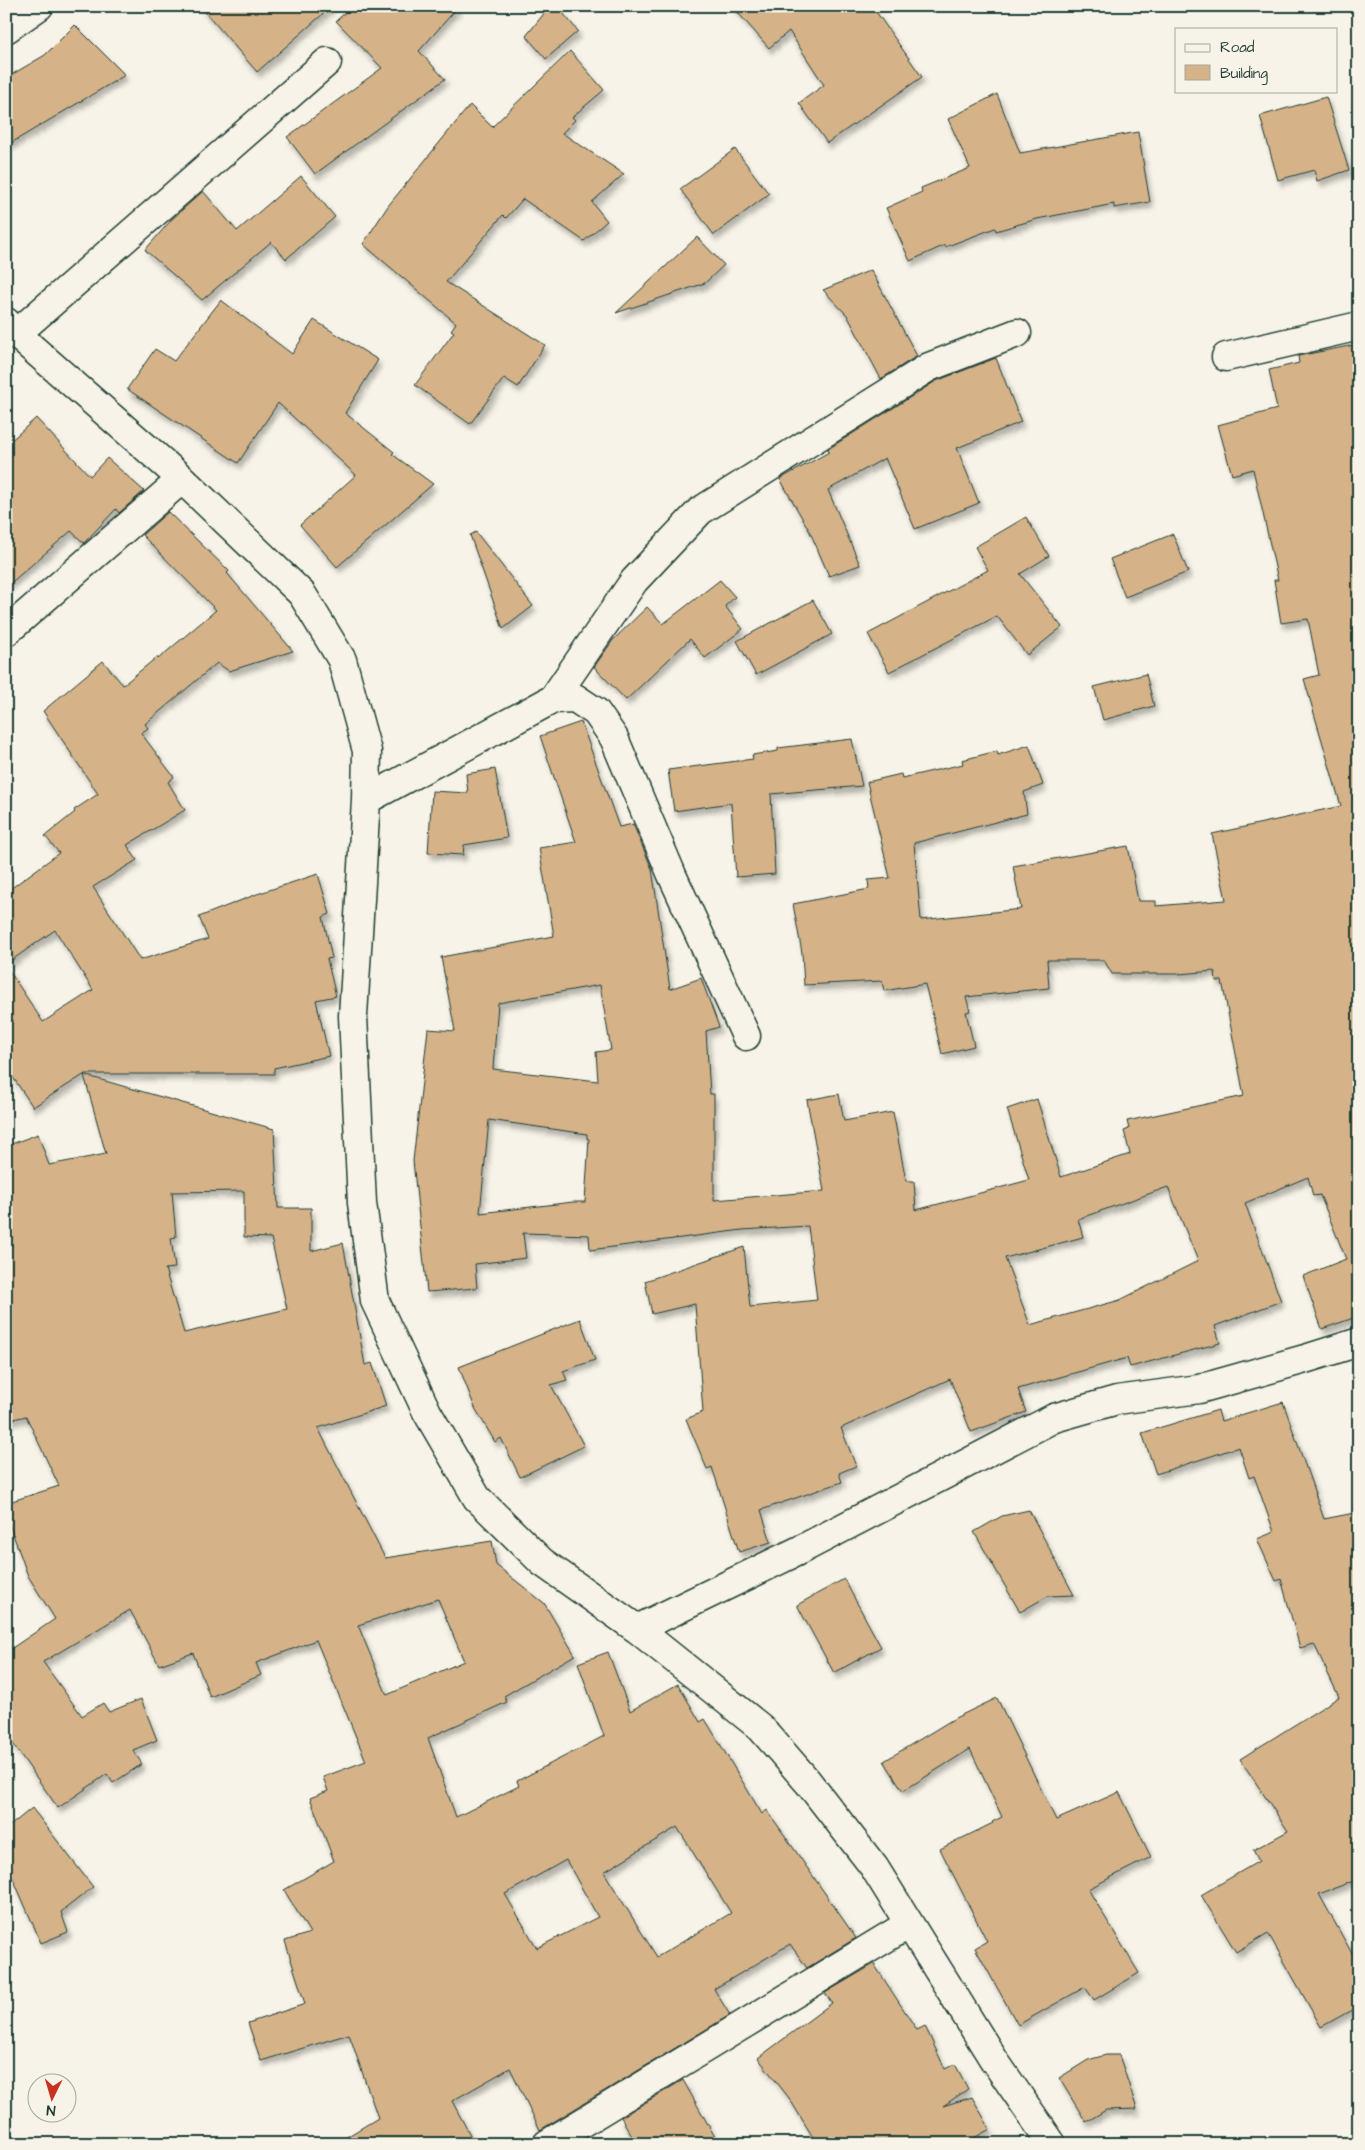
<svg xmlns="http://www.w3.org/2000/svg" width="1365" height="2150" font-family="'Architects Daughter',sans-serif">
<style>
.building{fill:#d6b288;stroke:#1f3d34;fill-rule:evenodd;filter:url(#shadow)}
.lines{fill:none;stroke-linecap:round;stroke-linejoin:round}
.minor-casing{stroke:#1f3d34;stroke-width:31}
.minor{stroke:#f7f3e8;stroke-width:28}
</style>
<defs>
<filter id="shadow"><feDropShadow dx="3" dy="5.5" stdDeviation="2.5" flood-color="#0004"/></filter>
</defs>
<rect width="100%" height="100%" fill="#f7f3e8"/>
<filter id="ink" filterUnits="userSpaceOnUse"><feTurbulence type="fractalNoise" baseFrequency=".02" numOctaves="2"/><feDisplacementMap in="SourceGraphic" scale="10" xChannelSelector="R" yChannelSelector="G"/><feConvolveMatrix kernelMatrix="1 2 1 2 8 2 1 2 1" color-interpolation-filters="sRGB"/></filter>
<g filter="url(#ink)">
<path class="building" d="M 200,6 L 332,6 L 257,72 Z
M 352,6 L 459,6 L 419,51 L 445,79 L 315,174 L 287,137 L 382,68 L 336,21 Z
M 550,6 L 557,6 L 578,31 L 546,59 L 526,36 Z
M 732,6 L 872,6 L 922,77 L 827,143 L 799,103 L 824,85 L 789,31 L 769,48 Z
M 75,25 L 125,75 L 6,146 L 6,78 L 45,55 Z
M 570,51 L 604,90 L 572,117 L 575,120 L 562,133 L 624,174 L 592,202 L 607,221 L 584,241 L 523,199 L 506,218 L 503,215 L 446,282 L 545,345 L 518,387 L 504,378 L 470,424 L 415,385 L 454,332 L 451,330 L 456,323 L 363,244 L 388,206 L 470,105 L 492,127 Z
M 997,94 L 1020,153 L 1138,132 L 1150,202 L 1114,208 L 1114,204 L 1037,219 L 996,231 L 995,228 L 945,247 L 945,245 L 910,261 L 886,208 L 922,192 L 921,188 L 970,168 L 948,119 Z
M 1326,97 L 1349,170 L 1317,181 L 1314,170 L 1278,180 L 1260,116 Z
M 735,149 L 769,194 L 714,235 L 680,189 Z
M 301,176 L 335,217 L 286,259 L 271,242 L 202,300 L 145,250 L 172,219 L 203,191 L 237,231 Z
M 697,237 L 724,265 L 705,283 L 616,313 Z
M 871,270 L 917,356 L 881,379 L 847,315 L 823,290 Z
M 221,300 L 292,354 L 314,320 L 378,360 L 345,413 L 394,452 L 392,454 L 433,484 L 337,567 L 300,525 L 356,475 L 278,403 L 238,463 L 127,389 L 155,349 L 174,361 Z
M 1359,344 L 1359,1316 L 1322,1329 L 1303,1276 L 1346,1259 L 1320,1195 L 1313,1196 L 1308,1177 L 1245,1203 L 1281,1301 L 1215,1326 L 1220,1343 L 1130,1367 L 1127,1358 L 1018,1389 L 1026,1412 L 971,1432 L 950,1379 L 841,1428 L 856,1466 L 839,1473 L 842,1482 L 761,1510 L 771,1542 L 739,1552 L 712,1467 L 707,1469 L 686,1419 L 703,1412 L 695,1304 L 652,1314 L 645,1281 L 744,1247 L 750,1307 L 817,1300 L 808,1226 L 742,1230 L 590,1250 L 589,1235 L 523,1233 L 526,1258 L 475,1264 L 477,1288 L 427,1292 L 413,1161 L 428,1029 L 455,1031 L 441,957 L 554,936 L 539,848 L 576,842 L 540,736 L 581,722 L 619,827 L 633,824 L 652,869 L 670,989 L 701,978 L 719,1027 L 706,1031 L 710,1094 L 714,1094 L 714,1200 L 824,1191 L 807,1100 L 839,1094 L 844,1121 L 893,1112 L 906,1181 L 914,1181 L 916,1210 L 1029,1180 L 1007,1109 L 1037,1099 L 1061,1177 L 1130,1154 L 1124,1131 L 1129,1129 L 1127,1121 L 1244,1096 L 1222,981 L 1216,981 L 1215,971 L 1179,974 L 1112,974 L 1104,960 L 1047,960 L 1049,988 L 966,997 L 970,1011 L 966,1012 L 974,1046 L 942,1054 L 925,984 L 884,991 L 882,981 L 804,985 L 802,953 L 793,904 L 869,889 L 868,880 L 890,878 L 867,782 L 901,774 L 902,778 L 963,764 L 962,760 L 997,751 L 998,755 L 1029,745 L 1043,785 L 1024,792 L 1027,814 L 914,843 L 921,920 L 1021,909 L 1013,866 L 1128,846 L 1138,901 L 1156,901 L 1156,906 L 1226,900 L 1212,834 L 1341,806 L 1304,679 L 1319,675 L 1308,619 L 1281,623 L 1274,580 L 1278,580 L 1253,469 L 1232,475 L 1218,425 L 1277,409 L 1269,370 L 1299,363 L 1298,356 ZM 600,985 L 611,1050 L 596,1052 L 598,1081 L 493,1069 L 498,1003 ZM 489,1120 L 587,1134 L 587,1139 L 589,1139 L 585,1202 L 573,1202 L 480,1213 ZM 1168,1187 L 1198,1261 L 1120,1300 L 1030,1325 L 1005,1258 L 1083,1237 L 1078,1219 Z
M 996,358 L 1021,422 L 957,448 L 979,503 L 915,529 L 885,458 L 828,490 L 860,565 L 829,576 L 810,532 L 780,479 L 829,452 L 828,449 L 936,381 Z
M 36,418 L 90,476 L 107,458 L 144,491 L 119,513 L 116,509 L 84,543 L 71,531 L 6,587 L 6,445 Z
M 168,512 L 229,571 L 227,573 L 293,651 L 229,671 L 217,663 L 145,724 L 148,728 L 141,733 L 174,777 L 168,782 L 185,810 L 127,845 L 137,860 L 93,887 L 140,960 L 208,939 L 199,917 L 257,894 L 318,874 L 330,914 L 323,917 L 332,958 L 327,959 L 336,996 L 316,1000 L 329,1056 L 274,1068 L 274,1074 L 85,1074 L 33,1107 L 6,1067 L 6,966 L 43,1022 L 93,990 L 55,930 L 6,964 L 6,892 L 59,853 L 45,836 L 75,812 L 74,810 L 98,794 L 43,711 L 103,661 L 123,685 L 157,657 L 158,659 L 216,610 L 142,535 Z
M 1026,517 L 1049,556 L 1020,574 L 1062,627 L 1027,655 L 997,616 L 889,672 L 868,634 L 988,570 L 975,547 Z
M 476,532 L 533,606 L 503,629 L 470,535 Z
M 1173,534 L 1188,572 L 1125,597 L 1110,559 Z
M 720,580 L 735,597 L 725,606 L 743,629 L 705,658 L 690,639 L 626,700 L 594,667 L 613,640 L 647,607 L 663,624 Z
M 813,600 L 832,634 L 756,675 L 737,641 Z
M 1146,674 L 1154,706 L 1103,720 L 1094,687 Z
M 852,739 L 862,786 L 771,794 L 775,874 L 736,877 L 731,803 L 674,811 L 668,770 L 753,759 L 752,755 L 778,751 L 778,748 Z
M 495,769 L 507,838 L 464,845 L 463,855 L 428,853 L 432,791 L 468,793 L 466,774 Z
M 84,1075 L 274,1129 L 278,1208 L 311,1208 L 311,1251 L 343,1243 L 365,1365 L 372,1363 L 386,1406 L 318,1428 L 385,1558 L 492,1541 L 496,1565 L 544,1603 L 575,1655 L 504,1696 L 507,1702 L 428,1738 L 456,1817 L 519,1786 L 517,1781 L 604,1736 L 578,1663 L 608,1652 L 630,1711 L 678,1684 L 700,1722 L 705,1719 L 762,1814 L 767,1810 L 856,1938 L 807,1968 L 790,1944 L 714,1989 L 730,2015 L 540,2130 L 510,2068 L 452,2101 L 475,2144 L 335,2144 L 378,2118 L 349,2034 L 261,2061 L 248,2023 L 305,2004 L 285,1941 L 310,1933 L 284,1890 L 334,1861 L 310,1798 L 328,1791 L 323,1777 L 366,1761 L 316,1640 L 256,1663 L 261,1675 L 210,1697 L 193,1653 L 159,1665 L 130,1610 L 43,1662 L 82,1716 L 103,1703 L 109,1712 L 141,1699 L 157,1740 L 133,1750 L 142,1764 L 113,1783 L 107,1774 L 58,1808 L 6,1734 L 6,1652 L 55,1619 L 28,1576 L 6,1515 L 6,1503 L 59,1486 L 26,1416 L 6,1421 L 6,1146 L 38,1134 L 49,1165 L 106,1154 ZM 244,1191 L 244,1237 L 271,1238 L 287,1309 L 184,1333 L 165,1269 L 175,1268 L 171,1238 L 176,1237 L 172,1192 ZM 438,1599 L 464,1661 L 387,1695 L 358,1625 ZM 677,1827 L 731,1913 L 657,1957 L 604,1872 ZM 566,1860 L 598,1917 L 537,1948 L 505,1894 Z
M 580,1319 L 595,1360 L 563,1371 L 567,1380 L 551,1385 L 584,1446 L 520,1477 L 501,1438 L 495,1442 L 475,1408 L 459,1367 Z
M 1283,1402 L 1324,1519 L 1359,1512 L 1359,1879 L 1319,1894 L 1359,1966 L 1359,2006 L 1321,2027 L 1268,1933 L 1236,1952 L 1201,1895 L 1259,1861 L 1253,1850 L 1288,1831 L 1240,1759 L 1339,1697 L 1314,1644 L 1300,1648 L 1281,1579 L 1276,1581 L 1257,1539 L 1274,1532 L 1254,1476 L 1249,1478 L 1239,1447 L 1156,1474 L 1142,1433 L 1218,1410 L 1221,1421 Z
M 1029,1510 L 1074,1595 L 1048,1596 L 1020,1612 L 974,1532 L 1002,1516 Z
M 844,1579 L 881,1647 L 834,1673 L 797,1605 Z
M 997,1698 L 1056,1820 L 1119,1792 L 1151,1857 L 1088,1889 L 1139,1973 L 1094,2000 L 1085,1987 L 1018,2025 L 975,1948 L 987,1941 L 940,1849 L 993,1823 L 992,1822 L 1002,1817 L 970,1749 L 903,1791 L 884,1761 L 955,1718 Z
M 32,1808 L 93,1887 L 61,1912 L 68,1932 L 41,1943 L 6,1862 L 6,1829 Z
M 874,1964 L 917,2030 L 925,2026 L 945,2069 L 955,2064 L 968,2089 L 943,2106 L 972,2097 L 990,2129 L 963,2144 L 817,2144 L 789,2098 L 758,2058 L 832,2003 L 825,1993 Z
M 1106,2055 L 1119,2055 L 1137,2109 L 1106,2110 L 1086,2122 L 1059,2078 L 1088,2060 Z
M 683,2080 L 719,2144 L 636,2144 L 621,2117 Z"/>
<g class="lines">
<defs>
<path id="minor" d="M 6,29 L 39,6
M 6,322 L 16,334 L 182,479 L 302,594 L 342,660 L 367,751 L 366,800 L 353,1016 L 362,1203 L 375,1301 L 427,1412 L 477,1498 L 542,1562 L 637,1629 L 761,1728 L 808,1782 L 874,1867 L 994,2060 L 1052,2144
M 16,334 L 327,62
M 1226,357 L 1359,326
M 6,632 L 182,479
M 553,699 L 634,581 L 700,511 L 929,367 L 1017,333
M 366,800 L 553,699 L 575,698 L 596,712 L 614,738 L 672,875 L 746,1036
M 637,1629 L 800,1550 L 1054,1418 L 1117,1400 L 1199,1389 L 1305,1359 L 1359,1342
M 547,2144 L 909,1924"/>
</defs>
<use href="#minor" class="minor-casing"/>
<use href="#minor" class="minor"/>
</g>
</g>
<rect width="1365" height="2150" fill="none" stroke="#f7f3e8" stroke-width="25"/>
<rect x="12" y="12" width="1340" height="2125" fill="none" stroke="#1f3d34" stroke-width="2" filter="url(#ink)"/>
<rect x="1175" y="28" width="162" height="65" fill="#f7f3e8" stroke="#a1aaa0"/>
<rect x="1185" y="44" width="25" height="8" fill="#f7f3e8" stroke="#a1aaa0"/>
<text x="1220" y="52" font-size="15" fill="#1f3d34">Road</text>
<rect x="1185" y="65" width="25" height="15" fill="#d6b288" stroke="#a1aaa0"/>
<text x="1220" y="78" font-size="15" fill="#1f3d34">Building</text>
<g transform="translate(52 2098) rotate(185)"><circle r="24" fill="#f7f3e8" stroke="#a1aaa0"/>
<path d="M0-4L9 19L0 12L-9 19Z" fill="#c8321e"/>
<text y="-8" font-size="14" font-weight="bold" text-anchor="middle" fill="#1f3d34">N</text>
</g>
</svg>
